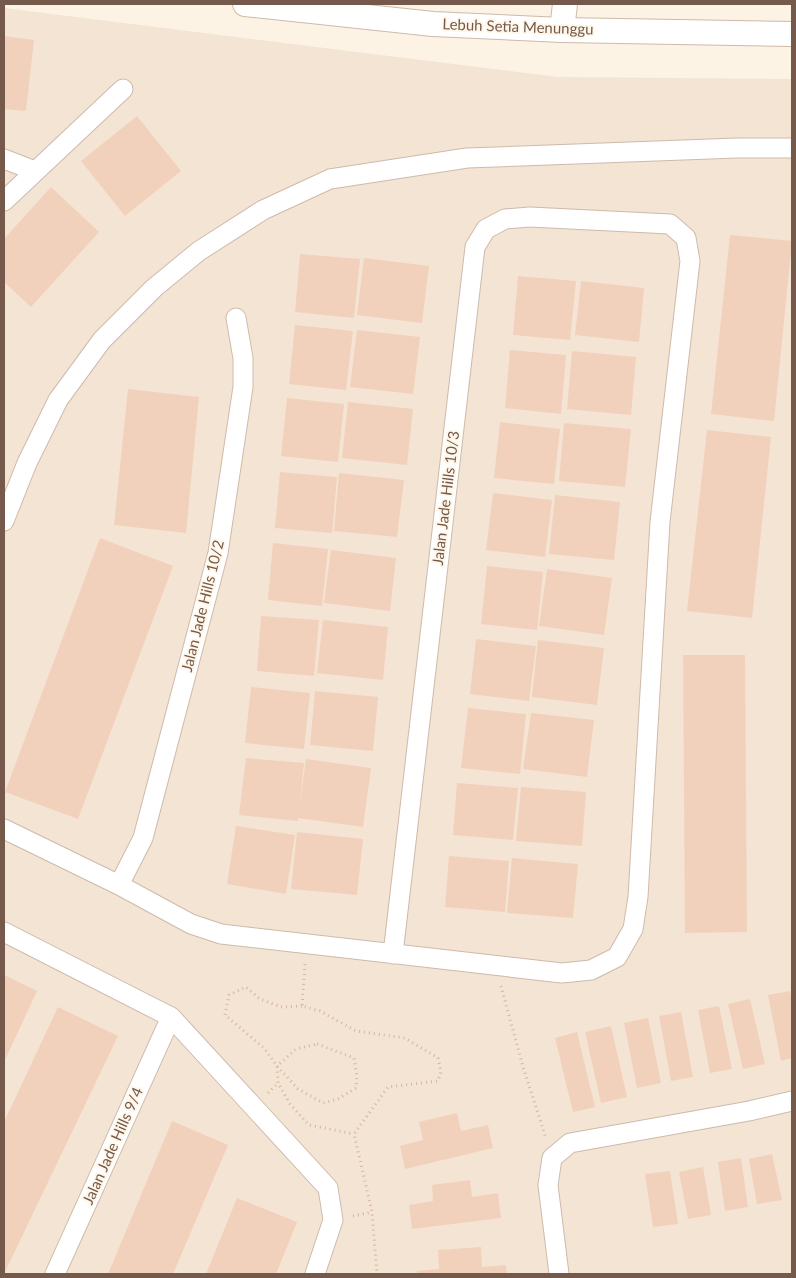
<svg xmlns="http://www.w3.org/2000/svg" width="796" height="1278" font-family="Lato,sans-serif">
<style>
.residential{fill:#f4e4d3}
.building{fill:#f2d1bc}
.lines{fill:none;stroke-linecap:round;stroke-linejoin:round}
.minor-casing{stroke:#cebaab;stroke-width:21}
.tertiary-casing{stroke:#cebaab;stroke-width:26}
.path{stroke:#d7b49f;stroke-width:3;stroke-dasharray:1 4;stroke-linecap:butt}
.minor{stroke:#fff;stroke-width:19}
.tertiary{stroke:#fff;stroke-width:24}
.labels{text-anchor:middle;stroke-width:4;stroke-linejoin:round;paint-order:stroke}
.street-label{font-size:15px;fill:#75594a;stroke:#fff7ea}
</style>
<rect width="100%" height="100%" fill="#fcf3e4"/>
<path class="residential" d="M 4,8 L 558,77 L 792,79 L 792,1274 L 4,1274 Z"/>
<path class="building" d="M 4,36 L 34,40 L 26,111 L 4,109 Z
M 137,116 L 181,171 L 125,216 L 81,161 Z
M 51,187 L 99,232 L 31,307 L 4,282 L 4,239 Z
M 730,235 L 792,241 L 774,421 L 711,414 Z
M 300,254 L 360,259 L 354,318 L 295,312 Z
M 364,258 L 429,266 L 422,323 L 357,315 Z
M 518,276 L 576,281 L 570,340 L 513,335 Z
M 581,281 L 644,288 L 639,342 L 575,335 Z
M 295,325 L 353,331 L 346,390 L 289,384 Z
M 357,330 L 420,337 L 413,394 L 350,387 Z
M 510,350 L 566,355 L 561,414 L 505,408 Z
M 572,351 L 636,357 L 631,415 L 567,409 Z
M 128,389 L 199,397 L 186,533 L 114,525 Z
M 287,398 L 344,404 L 338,462 L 281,456 Z
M 348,402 L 413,409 L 407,465 L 342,458 Z
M 500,422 L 560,429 L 554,484 L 494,478 Z
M 564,423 L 631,429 L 625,487 L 559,481 Z
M 707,430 L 771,437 L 752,618 L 687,611 Z
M 280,472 L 337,477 L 332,533 L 275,528 Z
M 339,473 L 404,480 L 397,537 L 334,531 Z
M 493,493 L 552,500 L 545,557 L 486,550 Z
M 555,495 L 620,502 L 614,560 L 549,554 Z
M 100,538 L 173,566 L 78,819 L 5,792 Z
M 273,543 L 328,549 L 322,606 L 268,600 Z
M 331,550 L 396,558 L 390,611 L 324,603 Z
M 487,566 L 543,572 L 537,630 L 481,624 Z
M 547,569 L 612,578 L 604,635 L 539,626 Z
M 261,616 L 319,620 L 314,676 L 257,671 Z
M 323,620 L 388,627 L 383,680 L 317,673 Z
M 476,639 L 536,646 L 529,701 L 470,694 Z
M 538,640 L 604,648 L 597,705 L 532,697 Z
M 683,655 L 745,655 L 747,932 L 685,933 Z
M 251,687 L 310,693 L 304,749 L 245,743 Z
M 315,691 L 378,697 L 373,751 L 310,745 Z
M 468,708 L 526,714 L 520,774 L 461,768 Z
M 531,713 L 594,720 L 587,777 L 523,769 Z
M 246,758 L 304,763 L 300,803 L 306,759 L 371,768 L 363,827 L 298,818 L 298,821 L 239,815 Z
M 457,783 L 518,788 L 513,840 L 453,835 Z
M 521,787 L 586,792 L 582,846 L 516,841 Z
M 236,826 L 295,835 L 286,894 L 227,884 Z
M 297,832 L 363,839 L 357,895 L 291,889 Z
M 449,856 L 509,861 L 505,912 L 445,907 Z
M 512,858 L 578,864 L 573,918 L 507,913 Z
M 4,975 L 37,991 L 4,1062 Z
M 790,991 L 792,1001 L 792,1058 L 781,1061 L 768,995 Z
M 750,999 L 765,1064 L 743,1069 L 728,1004 Z
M 719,1006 L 732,1069 L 710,1073 L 698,1010 Z
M 58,1007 L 118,1036 L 4,1274 L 4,1122 Z
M 681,1012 L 693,1077 L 671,1081 L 659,1016 Z
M 648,1018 L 661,1083 L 637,1088 L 624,1023 Z
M 611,1026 L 627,1097 L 601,1103 L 585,1032 Z
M 577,1032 L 595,1107 L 573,1112 L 555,1038 Z
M 457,1113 L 461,1131 L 488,1125 L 493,1148 L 405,1169 L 400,1146 L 423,1140 L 419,1122 Z
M 172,1121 L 228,1145 L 173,1274 L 108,1274 Z
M 772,1154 L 782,1200 L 757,1204 L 749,1159 Z
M 741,1158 L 748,1207 L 725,1211 L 718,1162 Z
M 703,1167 L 711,1215 L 688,1219 L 679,1172 Z
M 670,1171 L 678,1224 L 653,1227 L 645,1174 Z
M 470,1180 L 472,1197 L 498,1193 L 501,1218 L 412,1229 L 409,1205 L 433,1201 L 432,1185 Z
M 237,1198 L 297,1222 L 276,1274 L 206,1274 Z
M 481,1247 L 482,1267 L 506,1265 L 507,1274 L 417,1274 L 417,1271 L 439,1269 L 438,1250 Z"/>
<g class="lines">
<defs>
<path id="minor" d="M 4,159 L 35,171
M 4,201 L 123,89
M 4,521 L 27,463 L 58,400 L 102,340 L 154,288 L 199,251 L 263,210 L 330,179 L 467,158 L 737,148 L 792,148
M 4,829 L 119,885 L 191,924 L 221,934 L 562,973 L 591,970 L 617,957 L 633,929 L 638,897 L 660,522 L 690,261 L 686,238 L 670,224 L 530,217 L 505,219 L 486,229 L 475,247 L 393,954
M 119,885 L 143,838 L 218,553 L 243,387 L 243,358 L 236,318
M 4,932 L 171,1017 L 328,1188 L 333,1220 L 315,1274
M 55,1274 L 171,1017
M 559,1274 L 548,1185 L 552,1158 L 570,1143 L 749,1111 L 792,1101"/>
<path id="tertiary" d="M 245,4 L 433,24 L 562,30 L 792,34
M 562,30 L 565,4"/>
</defs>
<use href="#minor" class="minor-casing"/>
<use href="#tertiary" class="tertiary-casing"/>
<path class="path" d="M 305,964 L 302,1006 L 320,1011 L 356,1031 L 405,1038 L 438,1058 L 441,1072 L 438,1081 L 388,1087 L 354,1134 L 372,1212 L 377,1274
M 501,986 L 523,1067 L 546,1138
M 302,1006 L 281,1007 L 260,999 L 246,987 L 229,995 L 225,1015 L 264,1048 L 277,1066 L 278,1083 L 290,1104 L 309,1125 L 354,1134
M 317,1044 L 354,1058 L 357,1076 L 356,1088 L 338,1099 L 323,1103 L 298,1089 L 277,1066 L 296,1049 Z
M 268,1093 L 278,1083
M 353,1216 L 372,1212"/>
<use href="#minor" class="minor"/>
<use href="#tertiary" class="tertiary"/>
</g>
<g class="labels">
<g class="street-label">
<text transform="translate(518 27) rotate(2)" y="5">Lebuh Setia Menunggu</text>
<text transform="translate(446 498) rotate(-83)" y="5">Jalan Jade Hills 10/3</text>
<text transform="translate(203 606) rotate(-76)" y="5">Jalan Jade Hills 10/2</text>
<text transform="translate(113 1146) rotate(-66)" y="5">Jalan Jade Hills 9/4</text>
</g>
</g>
<rect width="796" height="1278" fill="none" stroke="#75594a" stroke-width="10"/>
</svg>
